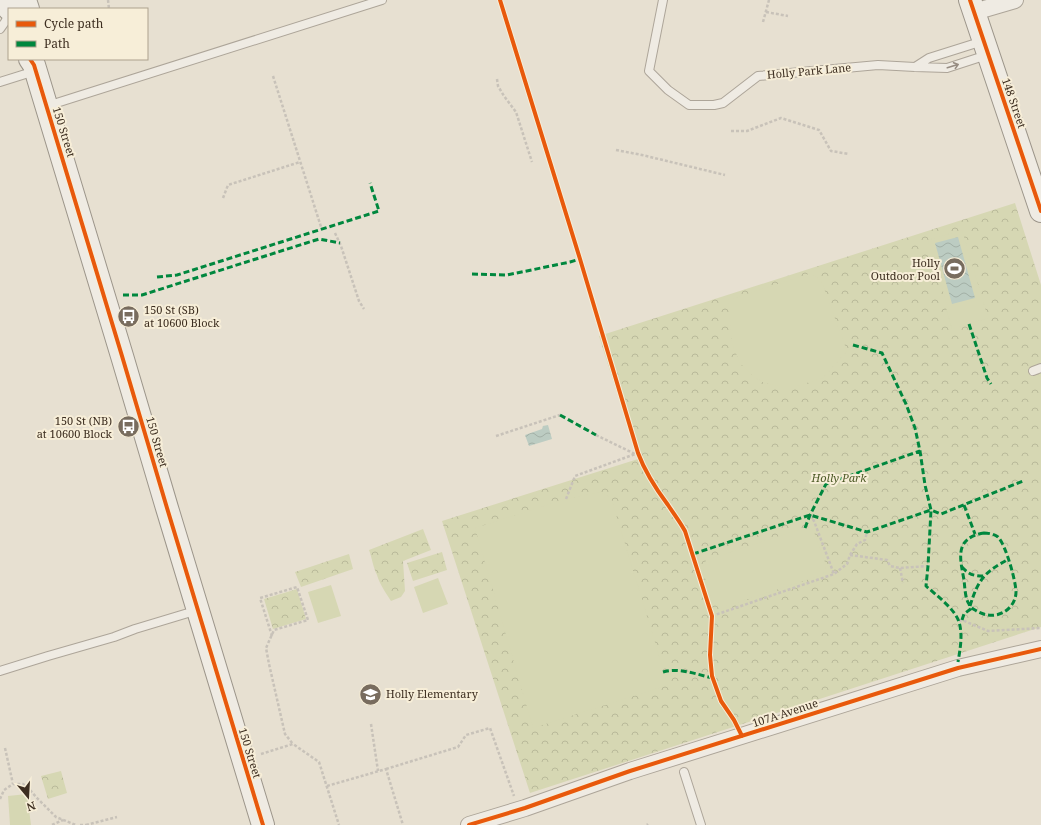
<svg xmlns="http://www.w3.org/2000/svg" width="1041" height="825" font-family="'Noto Serif',serif">
<style>
.park{fill:url(#park-crowns)}
.pitch{fill:#d6d7b3}
.water{fill:url(#water-waves)}
.lines{fill:none;stroke-linecap:round;stroke-linejoin:round}
.lane-casing{stroke:#ada599;stroke-width:10}
.street-casing{stroke:#ada599;stroke-width:18}
.secondary-casing{stroke:#9c958a;stroke-width:24}
.path{stroke:#c8c2b9;stroke-width:2.5;stroke-dasharray:3 2;stroke-linecap:butt}
.lane{stroke:#efebe3;stroke-width:8}
.street{stroke:#efebe3;stroke-width:16}
.secondary{stroke:#efebe3;stroke-width:22}
.quiet{stroke:#00873e;stroke-width:3;stroke-dasharray:6 3;stroke-linecap:butt}
.cycleway-casing{stroke:#f7eed8;stroke-width:6}
.cycleway{stroke:#e8590c;stroke-width:4}
.oneway{stroke:#968c82}
.labels{text-anchor:middle;stroke-width:4;stroke-linejoin:round;paint-order:stroke}
.street-label{font-size:11px;fill:#3d2e20;stroke:#f7eed8}
.poi-label{font-size:11px;fill:#3d2e20;stroke:#f7eed8;text-anchor:end}
.park-label{font-size:11px;font-style:italic;fill:#4d5a26;stroke:#f7eed8}
</style>
<defs>
<pattern id="park-crowns" width="20" height="18" patternUnits="userSpaceOnUse"><rect width="20" height="18" fill="#d6d7b3"/><path d="M2 6a3 3 0 1 1 6 0M12 15a3 3 0 1 1 6 0" fill="none" stroke="#b9b99a"/></pattern>
<pattern id="water-waves" width="16" height="10" patternUnits="userSpaceOnUse"><rect width="16" height="10" fill="#bcccc2"/><path d="M0 5q4-4 8 0t8 0" fill="none" stroke="#a2b0a6"/></pattern>
</defs>
<rect width="100%" height="100%" fill="#e7e0d1"/>
<path class="park" d="M 1015,203 L 1041,285 L 1041,627 L 530,793 L 442,521 L 638,459 L 599,336 Z
M 423,529 L 431,550 L 403,561 L 405,591 L 401,597 L 391,601 C 386,593 380,585 377,575 C 373,567 372,558 369,550 Z
M 442,552 L 447,570 L 413,581 L 407,563 Z
M 349,554 L 353,569 L 301,587 L 295,572 Z
M 297,589 L 306,619 L 273,629 L 264,599 Z
M 61,771 L 67,793 L 48,799 L 41,776 Z"/>
<path class="pitch" d="M 962,230 L 988,318 L 952,329 L 946,308 L 948,308 L 928,240 Z
M 809,274 L 817,277 L 822,283 L 847,351 L 823,378 L 797,386 L 779,386 L 764,383 L 753,376 L 740,363 L 732,344 L 728,300 Z
M 600,492 L 611,498 L 668,685 L 533,728 L 475,528 L 566,499 Z
M 807,527 L 811,528 L 814,532 L 826,565 L 825,571 L 822,575 L 726,606 C 722,606 717,606 714,603 C 711,599 702,570 703,566 C 704,562 706,561 709,559 Z
M 438,578 L 448,604 L 423,613 L 414,587 Z
M 331,585 L 341,616 L 318,623 L 308,592 Z
M 27,794 L 31,825 L 10,825 L 8,796 Z"/>
<path class="water" d="M 958,237 L 975,298 L 952,304 L 935,243 Z
M 548,425 L 552,439 L 529,446 L 525,435 L 542,429 L 543,426 Z"/>
<g class="lines">
<defs>
<path id="lane" d="M 663,0 L 649,71 L 668,90 L 689,105 L 714,105 L 723,103 L 758,76 L 878,65 L 915,67 L 947,68 L 987,55
M 0,29 L 5,22 L 9,13
M 915,67 L 929,58 L 983,41
M 0,82 L 35,71
M 47,106 L 382,0
M 1033,371 L 1041,368
M 0,671 L 48,656 L 114,637 L 135,629 L 198,610
M 684,772 L 701,825"/>
<path id="street" d="M 974,12 L 1015,0
M 469,825 L 525,808 L 630,771 L 958,668 L 1041,649"/>
<path id="secondary" d="M 7,0 L 9,9
M 25,0 L 28,9
M 970,0 L 1041,211
M 30,59 L 34,65 L 122,356 L 167,508 L 263,825"/>
</defs>
<use href="#lane" class="lane-casing"/>
<use href="#street" class="street-casing"/>
<use href="#secondary" class="secondary-casing"/>
<path class="path" d="M 108,0 L 109,9
M 766,12 L 788,16
M 763,22 L 769,0
M 273,76 L 322,230
M 497,79 L 498,86 L 504,96 L 516,112 L 532,162
M 731,131 L 747,131 L 781,118 L 819,130 L 831,151 L 849,154
M 616,150 L 642,155 L 725,175
M 223,198 L 228,185 L 300,162
M 335,233 L 341,246 L 359,301 L 364,309
M 596,435 L 635,454
M 496,436 L 560,415
M 566,499 L 575,476 L 638,453
M 810,515 L 814,521 L 834,574
M 850,555 L 887,560 L 890,566 L 900,568 L 928,566
M 900,568 L 903,583
M 712,616 L 834,574 L 847,564 L 850,555 L 857,544 L 865,540 L 867,532
M 959,621 L 962,620 L 988,631 L 1041,628
M 272,636 L 260,598 L 297,587 L 308,620 L 274,630 L 266,648 L 269,664 L 285,734 L 293,744
M 371,724 L 378,771
M 5,748 L 13,784
M 261,754 L 293,744 L 319,762 L 339,825
M 386,769 L 458,747 L 466,735 L 490,728 L 514,796
M 327,786 L 386,769 L 403,825
M 0,799 L 4,790 L 13,784 L 23,784 L 29,789 L 38,799 L 56,817 L 76,825
M 52,825 L 63,820
M 80,825 L 86,825
M 86,825 L 117,817
M 647,825 L 648,824"/>
<use href="#lane" class="lane"/>
<use href="#street" class="street"/>
<use href="#secondary" class="secondary"/>
<path class="quiet" d="M 472,274 L 507,275 L 570,262 L 580,259
M 157,277 L 177,275 L 379,211 L 370,183
M 123,295 L 142,295 L 319,239 L 340,243
M 969,324 L 987,378 L 991,384
M 853,345 L 882,353 L 906,404 L 915,428 L 920,451 L 925,485 L 931,510 L 941,514 L 1023,481
M 560,415 L 596,435
M 964,505 L 975,534
M 805,528 L 810,515 L 826,484 L 920,451
M 984,533 C 988,533 994,534 998,537 C 1006,545 1016,582 1016,592 C 1016,597 1014,602 1011,606 C 1002,617 987,618 975,610 C 973,609 970,607 969,604 C 965,598 965,588 964,580 C 960,558 954,538 984,533 Z
M 693,554 L 810,515 L 867,532 L 931,510 L 928,566 L 926,586 C 936,595 955,609 959,622 C 963,635 960,650 958,662
M 962,567 C 969,575 974,576 985,576
M 970,606 C 978,580 984,572 1009,559
M 962,620 L 964,614 L 972,608
M 663,672 C 679,667 698,675 713,678"/>
<defs>
<path id="cycleway" d="M 500,0 L 580,259 L 638,453 C 645,472 656,489 668,505 C 674,514 680,522 685,531 L 712,616 L 710,655 L 712,676 L 721,701 L 734,720 L 742,736
M 970,0 L 1041,211
M 30,59 L 34,65 L 122,356 L 167,508 L 263,825
M 469,825 L 525,808 L 630,771 L 958,668 L 1041,649"/>
</defs>
<use href="#cycleway" class="cycleway-casing"/>
<use href="#cycleway" class="cycleway"/>
</g>
<defs><path id="oneway-shaft" d="M-6 0H5M1.5-3L5.5 0L1.5 3" fill="none" stroke-width="1.6" stroke-linecap="round" stroke-linejoin="round"/></defs>
<use class="oneway" href="#oneway-shaft" transform="translate(953 66) rotate(-17)"/>
<defs>
<symbol id="stadium-disc" viewBox="-11 -11 22 22"><circle r="9.5" fill="#786c5e" stroke="#f7eed8"/><path d="M0-5a6.5 5 0 1 0 0 10a6.5 5 0 1 0 0-10ZM-3.5-1.8h7v3.6h-7Z" fill="#fff"/></symbol>
<symbol id="bus-disc" viewBox="-11 -11 22 22"><circle r="9.5" fill="#786c5e" stroke="#f7eed8"/><path d="M-5-6H5V4H4V6H2V4H-2V6H-4V4H-5ZM-3.5-4V0h7V-4ZM-3.5 1.2v1.5H-2V1.2ZM2 1.2v1.5H3.5V1.2Z" fill="#fff"/></symbol>
<symbol id="school-disc" viewBox="-11 -11 22 22"><circle r="9.5" fill="#786c5e" stroke="#f7eed8"/><path d="M0-5L7-2L0 1L-7-2ZM-4 1L0 2.5L4 1V4Q0 6-4 4Z" fill="#fff"/></symbol>
</defs>
<g fill-rule="evenodd">
<use href="#stadium-disc" x="942" y="256" width="25" height="25"/>
<use href="#bus-disc" x="116" y="304" width="25" height="25"/>
<use href="#bus-disc" x="116" y="414" width="25" height="25"/>
<use href="#school-disc" x="358" y="682" width="25" height="25"/>
</g>
<g class="labels">
<g class="street-label">
<text transform="translate(809 71) rotate(-5)" y="4">Holly Park Lane</text>
<text transform="translate(1014 103) rotate(71)" y="4">148 Street</text>
<text transform="translate(64 132) rotate(73)" y="4">150 Street</text>
<text transform="translate(157 442) rotate(74)" y="4">150 Street</text>
<text transform="translate(785 713) rotate(-18)" y="4">107A Avenue</text>
<text transform="translate(250 753) rotate(73)" y="4">150 Street</text>
</g>
<g class="poi-label">
<text x="940" y="267">Holly<tspan x="940" dy="13">Outdoor Pool</tspan></text>
<text x="144" y="314" text-anchor="start">150 St (SB)<tspan x="144" dy="13">at 10600 Block</tspan></text>
<text x="112" y="425">150 St (NB)<tspan x="112" dy="13">at 10600 Block</tspan></text>
<text x="386" y="698" text-anchor="start">Holly Elementary</text>
</g>
<g class="park-label">
<text x="839" y="482">Holly Park</text>
</g>
</g>
<rect x="8" y="8" width="140" height="52" fill="#f7eed8" stroke="#ada18e"/>
<rect x="16" y="21" width="20" height="6" fill="#e8590c" stroke="#ada18e"/>
<text x="44" y="28" font-size="12" fill="#3d2e20">Cycle path</text>
<rect x="16" y="41" width="20" height="6" fill="#00873e" stroke="#ada18e"/>
<text x="44" y="48" font-size="12" fill="#3d2e20">Path</text>
<g transform="translate(28 797) rotate(162)" stroke="#f7eed8" stroke-width="3" paint-order="stroke">
<path d="M0-3L7 15L0 10L-7 15Z" fill="#3d2e20"/>
<text y="-6" font-size="11" font-weight="bold" text-anchor="middle" fill="#3d2e20">N</text>
</g>
</svg>
